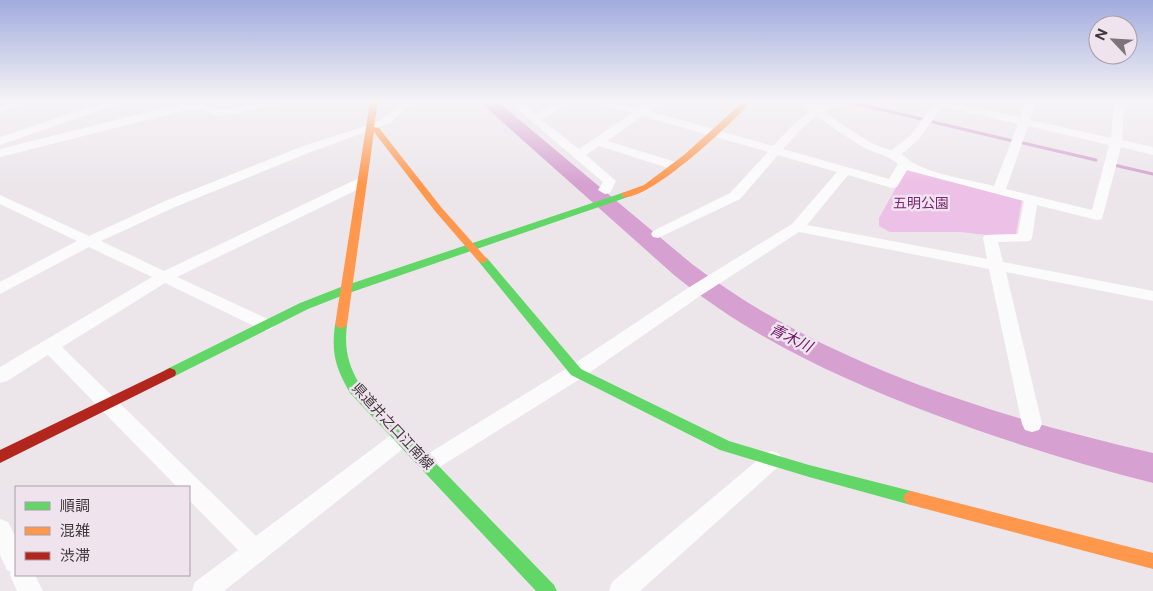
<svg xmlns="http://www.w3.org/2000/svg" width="1153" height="591" font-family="'Public Sans','Noto Sans JP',sans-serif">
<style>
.green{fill:#edc0e7}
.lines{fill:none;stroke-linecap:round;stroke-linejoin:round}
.stream{stroke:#d6a1d0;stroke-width:3}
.river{fill:#d6a1d0;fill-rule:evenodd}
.street{fill:#fcfbfc;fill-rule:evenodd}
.fast{fill:#63d668;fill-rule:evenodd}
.slow{fill:#ff974d;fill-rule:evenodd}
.jam{fill:#b3261e;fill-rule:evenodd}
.labels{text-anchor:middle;stroke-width:5;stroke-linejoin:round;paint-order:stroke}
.park-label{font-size:14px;fill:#7c2475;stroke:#efe3ed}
.street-label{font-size:14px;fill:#3d383c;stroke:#efe3ed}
.water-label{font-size:15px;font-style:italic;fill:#6b1065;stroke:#efe3ed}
</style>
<rect width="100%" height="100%" fill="#ece6eb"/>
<path class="green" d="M 906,170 L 1022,200 L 1016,234 L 987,235 L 960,232 L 890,232 L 879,226 L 879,218 Z"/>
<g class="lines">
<path class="stream" d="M 849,102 L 922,119
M 933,122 L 1013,141
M 1023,143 L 1096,160
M 1114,165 L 1153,174"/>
<path class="river" d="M 480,102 L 498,102 L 692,264 C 823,364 994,416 1153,453 L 1153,483 C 1078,464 1005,441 933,414 C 840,379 751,338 674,275 Z"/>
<path class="street" d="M 12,102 L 27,102 L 26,104 L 0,112 L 0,106 Z
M 105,102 L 119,102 L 118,104 L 0,145 L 0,137 Z
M 187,102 L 209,102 L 206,105 L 222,110 L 260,102 L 278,102 L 277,104 L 221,116 L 194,108 L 0,157 L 0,149 Z
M 401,102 L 412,102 L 390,123 L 311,152 L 175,207 L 101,241 L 164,271 L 357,179 L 367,179 L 368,182 L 367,185 L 177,277 L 272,321 L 275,325 L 272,329 L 266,331 L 260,329 L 165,283 L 62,347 L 256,536 L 395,432 L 402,430 L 409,432 L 412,438 L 409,444 L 224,591 L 192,591 L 195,582 L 238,550 L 189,500 L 189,487 L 177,487 L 48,355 L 7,381 L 0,383 L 0,367 L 152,277 L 89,247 L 0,294 L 0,282 L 77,241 L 0,204 L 0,195 L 89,236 L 165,201 L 303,146 L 366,126 L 382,119 Z
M 509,102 L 520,102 L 536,114 L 558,102 L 570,102 L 542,120 L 579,149 L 632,113 L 600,104 L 599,102 L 614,102 L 639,109 L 649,102 L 661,102 L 649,111 L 773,146 L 792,126 L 809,112 L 796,102 L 808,102 L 817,107 L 830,102 L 843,102 L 842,104 L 824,112 C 843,124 871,147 892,150 L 911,135 L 933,104 L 932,102 L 950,102 L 1020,117 L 1026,102 L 1036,102 L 1030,120 L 1111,138 L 1114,102 L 1124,102 L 1122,140 L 1153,147 L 1153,155 L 1121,147 L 1102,219 L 1097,220 L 1037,205 L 1032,238 L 1030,241 L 998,242 L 1003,262 L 1153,291 L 1153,301 L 1006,272 L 1042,424 L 1039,430 L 1032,432 L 1025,430 L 1022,424 L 989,269 L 799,232 L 700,296 L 583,377 L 435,470 L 428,473 L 421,470 L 417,464 L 421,458 L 569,367 L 688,288 L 792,224 L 837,172 L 778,155 L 740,199 L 658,238 L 653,237 L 651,234 L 653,231 L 730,193 L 768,152 L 642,116 L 607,141 L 679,163 L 681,166 L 675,170 L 599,146 L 586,155 L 616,181 L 610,193 L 605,194 L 598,190 L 603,182 ZM 942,106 L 1018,124 L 994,186 C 968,179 920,174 902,154 L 919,139 ZM 816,116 C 832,127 847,137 863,147 C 875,154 889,155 898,164 L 889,179 L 783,149 L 800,130 ZM 1028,126 L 1109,145 L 1092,210 L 1006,189 ZM 907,170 L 1024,201 L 1018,234 L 985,235 L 983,238 L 987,259 L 807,225 L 848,175 L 892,188 L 897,187 Z
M 772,451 L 779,454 L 783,460 L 779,466 L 640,591 L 609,591 L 612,582 L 765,454 Z
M 0,519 L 8,522 L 16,538 L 16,575 L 35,575 L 43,591 L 17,591 L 10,575 L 11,572 L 7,570 L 0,555 Z"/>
<path class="fast" d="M 625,192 L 628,193 L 628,197 L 349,293 L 308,309 L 175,376 L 165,376 L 164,373 L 165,370 L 300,303 L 341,287 Z
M 483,257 L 487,258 L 581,369 L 729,441 L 809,465 L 911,491 L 916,493 L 919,498 L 916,503 L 911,505 L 809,477 L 720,450 L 571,375 L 479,262 L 478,260 Z
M 341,321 L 347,325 C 344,348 348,365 360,385 L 554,585 L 557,591 L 536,591 L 350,393 C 336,368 331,354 335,325 Z"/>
<path class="slow" d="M 370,102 L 378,102 L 374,127 L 379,128 L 441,207 L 488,260 L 483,263 L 479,262 L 435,211 L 374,132 L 347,325 L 341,329 L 335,325 Z
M 743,102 L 751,102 C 732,123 649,202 622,197 L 622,193 L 644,185 L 684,155 Z
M 911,491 L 1153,553 L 1153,569 L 911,505 L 906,503 L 903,498 L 906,493 Z"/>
<path class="jam" d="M 170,368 L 175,370 L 176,373 L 175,376 L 0,463 L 0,450 Z"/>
</g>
<linearGradient id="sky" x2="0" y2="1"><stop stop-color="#a1acde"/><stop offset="0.55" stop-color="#f6f4f6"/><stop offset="1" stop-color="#f6f4f6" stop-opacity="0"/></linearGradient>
<rect width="1153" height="184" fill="url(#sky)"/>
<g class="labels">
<g class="park-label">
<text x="921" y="208">五明公園</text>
</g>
<g class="street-label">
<text transform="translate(393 426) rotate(47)" y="5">県道井之口江南線</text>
</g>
<g class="water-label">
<text transform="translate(791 338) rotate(26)" y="5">青木川</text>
</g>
</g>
<rect x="15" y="486" width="175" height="90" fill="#efe3ed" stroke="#a89fa6"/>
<rect x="25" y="502" width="25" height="8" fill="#63d668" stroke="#a89fa6"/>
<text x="60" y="511" font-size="15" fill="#3d383c">順調</text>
<rect x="25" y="527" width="25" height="8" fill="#ff974d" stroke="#a89fa6"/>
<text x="60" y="536" font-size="15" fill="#3d383c">混雑</text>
<rect x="25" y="552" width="25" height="8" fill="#b3261e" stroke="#a89fa6"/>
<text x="60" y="561" font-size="15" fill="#3d383c">渋滞</text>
<g transform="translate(1113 40) rotate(295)"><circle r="24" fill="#efe3ed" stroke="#a89fa6"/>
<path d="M0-4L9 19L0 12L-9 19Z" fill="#7a7579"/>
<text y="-8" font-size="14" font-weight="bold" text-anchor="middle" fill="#3d383c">N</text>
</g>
</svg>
